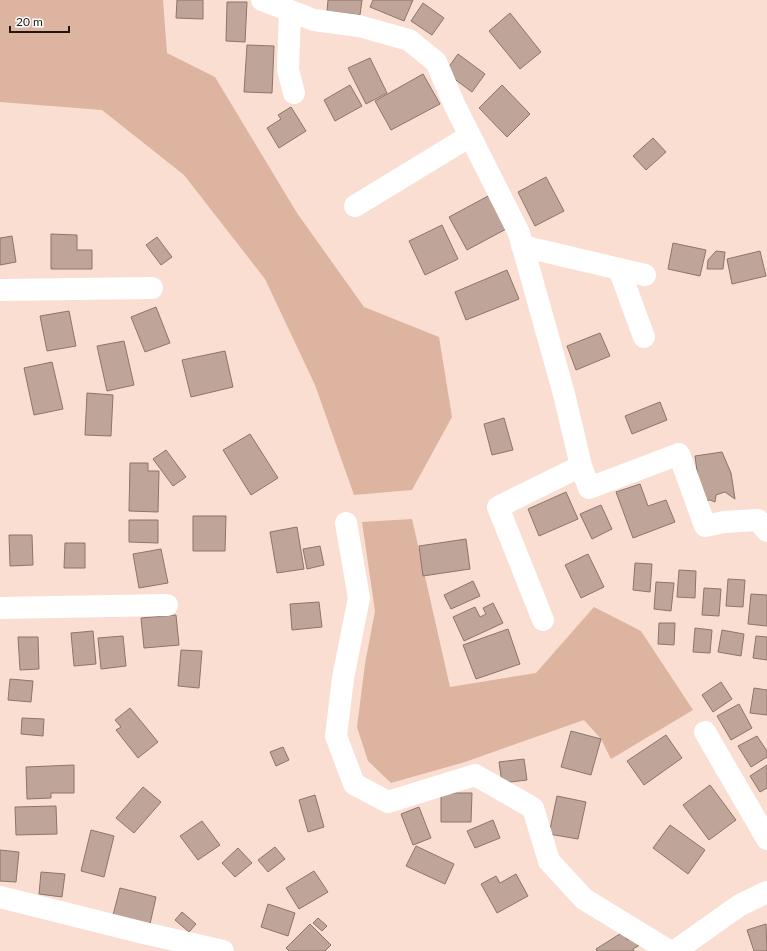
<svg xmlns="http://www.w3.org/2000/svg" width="767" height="951" font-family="Lato,sans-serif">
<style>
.green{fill:#ddb4a0}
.building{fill:#bfa599;stroke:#8c7569}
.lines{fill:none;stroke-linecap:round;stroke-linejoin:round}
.minor{stroke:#fff;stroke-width:22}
</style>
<rect width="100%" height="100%" fill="#f9ded1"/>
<path class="green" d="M 0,0 L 163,0 L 167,53 L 215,77 L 297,213 L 364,307 L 439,337 L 452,417 L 412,490 L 354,495 L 315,385 L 265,279 L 184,175 L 102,110 L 0,102 Z
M 412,519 L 450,687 L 536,673 L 594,607 L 641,631 L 693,710 L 611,759 L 601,739 L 584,720 L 465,762 L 391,783 L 368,761 L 357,727 L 365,664 L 375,611 L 362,522 Z"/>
<path class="building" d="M 177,0 L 203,0 L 203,19 L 176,18 Z
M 328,0 L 362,0 L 360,15 L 327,11 Z
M 373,0 L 413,0 L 404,21 L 370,7 Z
M 227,2 L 247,2 L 245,42 L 226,41 Z
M 423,3 L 444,18 L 432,35 L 411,21 Z
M 510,13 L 541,52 L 520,69 L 489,31 Z
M 247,45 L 274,46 L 272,93 L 244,92 Z
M 458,54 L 485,74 L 472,92 L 445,72 Z
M 370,58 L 387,93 L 366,104 L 348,68 Z
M 423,74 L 440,104 L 391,130 L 375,101 Z
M 350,85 L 362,106 L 335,121 L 324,100 Z
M 502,85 L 530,114 L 507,137 L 479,108 Z
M 291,107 L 306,131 L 279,148 L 267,128 L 281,119 L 278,115 Z
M 653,138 L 666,152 L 646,170 L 633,156 Z
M 546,177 L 564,211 L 535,226 L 518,192 Z
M 490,195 L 508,228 L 467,250 L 449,217 Z
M 442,225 L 458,259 L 425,275 L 409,241 Z
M 51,234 L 77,235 L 77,250 L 92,250 L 92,269 L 51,269 Z
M 12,236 L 16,262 L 0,265 L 0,238 Z
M 157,237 L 172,257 L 161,265 L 146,245 Z
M 673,243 L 706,250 L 700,276 L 668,269 Z
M 716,251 L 725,252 L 723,269 L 707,269 L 708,260 Z
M 760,251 L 766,276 L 732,284 L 727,259 Z
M 507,270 L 519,299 L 466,320 L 455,292 Z
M 156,307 L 170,343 L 145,352 L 131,317 Z
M 69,311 L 76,346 L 47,351 L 40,316 Z
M 600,333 L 610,356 L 576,370 L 567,346 Z
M 124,341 L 134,385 L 107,391 L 97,346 Z
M 225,351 L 233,387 L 191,397 L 182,360 Z
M 52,362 L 63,409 L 34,415 L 24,368 Z
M 87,393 L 113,395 L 111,436 L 85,435 Z
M 660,402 L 667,420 L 632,434 L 625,416 Z
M 504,418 L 513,450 L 492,455 L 484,424 Z
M 250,434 L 278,478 L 251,495 L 223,450 Z
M 166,450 L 186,477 L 173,486 L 153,459 Z
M 722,452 L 731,473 L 735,499 L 725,492 L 716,495 L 715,502 L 710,500 L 701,501 L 695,456 Z
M 130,463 L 148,463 L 148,471 L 159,471 L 158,512 L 129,511 Z
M 640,484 L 648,506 L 666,500 L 675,522 L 633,538 L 616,492 Z
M 566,492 L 578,519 L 539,536 L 528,509 Z
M 601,505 L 612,529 L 592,539 L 580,514 Z
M 193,516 L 226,516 L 225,551 L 193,551 Z
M 129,520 L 158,520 L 158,543 L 129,542 Z
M 297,527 L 304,569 L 277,573 L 270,532 Z
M 9,535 L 32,535 L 33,565 L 10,566 Z
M 466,539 L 470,569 L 423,576 L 419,546 Z
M 65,543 L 85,543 L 85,568 L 64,568 Z
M 320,546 L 324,565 L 307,569 L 303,549 Z
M 161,549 L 168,583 L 139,588 L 133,554 Z
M 588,554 L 604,587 L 581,598 L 565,565 Z
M 635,563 L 652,564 L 650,592 L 633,590 Z
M 679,570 L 696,571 L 695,598 L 677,597 Z
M 728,579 L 745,580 L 743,607 L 726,606 Z
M 473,581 L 480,596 L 451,609 L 444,595 Z
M 656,582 L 674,583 L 671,611 L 654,609 Z
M 704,588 L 721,589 L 719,616 L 702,615 Z
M 751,594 L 767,595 L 767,626 L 748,624 Z
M 319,602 L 322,627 L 292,630 L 290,604 Z
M 493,603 L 503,623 L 464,641 L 453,617 L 475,607 L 480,617 L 486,614 L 483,608 Z
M 176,615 L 179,645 L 144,648 L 141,618 Z
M 659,623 L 675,623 L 674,645 L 658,644 Z
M 695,628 L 712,630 L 710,653 L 693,652 Z
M 508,629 L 520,664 L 476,679 L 463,645 Z
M 722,630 L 744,634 L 741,656 L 718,652 Z
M 93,631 L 96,664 L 74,666 L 71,633 Z
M 123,636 L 126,666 L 101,669 L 98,638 Z
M 756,636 L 767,637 L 767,660 L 753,658 Z
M 18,637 L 38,637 L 39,669 L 20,670 Z
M 181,650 L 202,651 L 199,688 L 178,686 Z
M 10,679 L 33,681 L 31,702 L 8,700 Z
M 721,682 L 732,699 L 713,712 L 702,695 Z
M 754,688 L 767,690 L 767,715 L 750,713 Z
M 739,704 L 752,728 L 731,740 L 717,716 Z
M 130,708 L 158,742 L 138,758 L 116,730 L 121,727 L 115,720 Z
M 22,718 L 44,719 L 43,736 L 21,734 Z
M 571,731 L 601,739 L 591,775 L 561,767 Z
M 666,735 L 682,758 L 644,785 L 627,761 Z
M 757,736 L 767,751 L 767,757 L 751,767 L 738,746 Z
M 283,747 L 289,760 L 276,766 L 270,752 Z
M 524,759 L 527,780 L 502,783 L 499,762 Z
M 74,765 L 74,793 L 51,793 L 51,798 L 27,799 L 26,767 Z
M 767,765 L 767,788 L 760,792 L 750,776 Z
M 710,785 L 736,820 L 709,840 L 683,805 Z
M 143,787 L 161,802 L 134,833 L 116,818 Z
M 441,793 L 472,793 L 471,822 L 441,822 Z
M 315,795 L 324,827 L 308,832 L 299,800 Z
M 557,796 L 586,802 L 578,839 L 549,834 Z
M 56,806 L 57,834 L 16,835 L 15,807 Z
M 419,807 L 431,838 L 413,845 L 401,814 Z
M 493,820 L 500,838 L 475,848 L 467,831 Z
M 202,821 L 220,845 L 198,860 L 180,836 Z
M 670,825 L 705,850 L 688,874 L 653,848 Z
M 91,830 L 114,836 L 104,877 L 81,871 Z
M 416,846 L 454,864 L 445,884 L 406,866 Z
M 275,847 L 285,859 L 268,872 L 258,860 Z
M 238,848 L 252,863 L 235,877 L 222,863 Z
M 0,850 L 19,852 L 16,882 L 0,881 Z
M 314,871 L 328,892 L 299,909 L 286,888 Z
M 41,872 L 65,874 L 62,897 L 39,894 Z
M 516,874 L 528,896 L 497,913 L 481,884 L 496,876 L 500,883 Z
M 120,888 L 156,897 L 150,924 L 113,915 Z
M 268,904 L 295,913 L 288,936 L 261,927 Z
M 182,912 L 196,924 L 189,932 L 175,920 Z
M 318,918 L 327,926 L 322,931 L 313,923 Z
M 310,924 L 331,945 L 325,951 L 289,951 L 286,948 Z
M 766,924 L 767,951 L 754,951 L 747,930 Z
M 623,932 L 627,940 L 637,934 L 643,943 L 633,949 L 634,951 L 597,951 L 596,949 Z"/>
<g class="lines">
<path class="minor" d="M 262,0 L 314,20 L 359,26 L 409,40 L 436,62 L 455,106 L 519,233 L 564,394 L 581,466 L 498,507 L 543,620
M 290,12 L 288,70 L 294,93
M 355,206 L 470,136
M 522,246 L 645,275
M 619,269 L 644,337
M 0,290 L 152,288
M 581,466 L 589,488 L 679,454 L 705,526 L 724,522 L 758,520 L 767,531
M 346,523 L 359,598 L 343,678 L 336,736 L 354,784 L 388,802 L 475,775 L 533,808 L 549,861 L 584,899 L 669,951
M 0,608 L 167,605
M 705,732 L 767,839
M 0,897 L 144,933 L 223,951
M 675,951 L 740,905 L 767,892"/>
</g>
<path d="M10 26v6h59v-6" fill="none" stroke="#201712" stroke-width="2"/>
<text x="16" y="26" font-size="12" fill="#201712" stroke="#ffffff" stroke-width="3" paint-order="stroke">20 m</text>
</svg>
